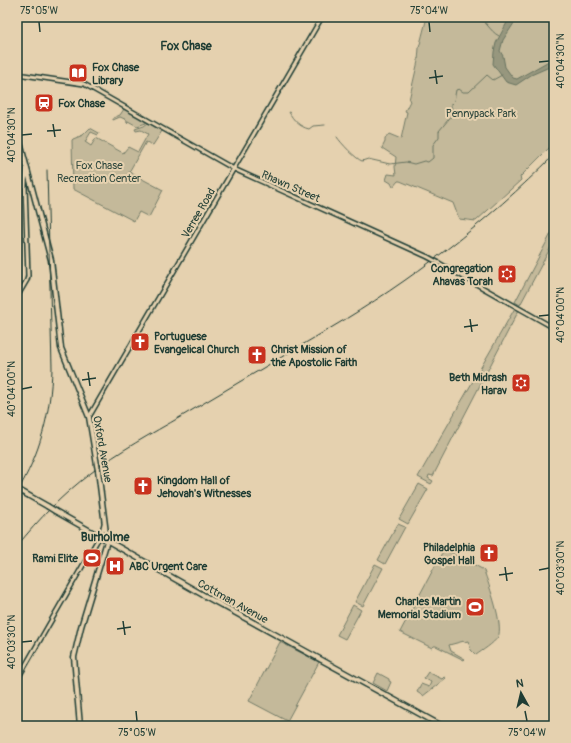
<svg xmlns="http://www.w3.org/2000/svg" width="571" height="743" font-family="Pangolin,sans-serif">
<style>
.green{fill:#c4b99a;stroke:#727b67}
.water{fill:#97977e;stroke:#677360}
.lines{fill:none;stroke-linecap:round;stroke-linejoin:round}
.stream{stroke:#677360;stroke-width:1}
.secondary-casing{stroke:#1f3d34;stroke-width:6}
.primary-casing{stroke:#1f3d34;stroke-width:7}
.secondary{stroke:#e5d1af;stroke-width:3}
.primary{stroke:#e5d1af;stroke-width:4}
.rail{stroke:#1f3d34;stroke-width:1}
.secondary-bridge-casing{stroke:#1f3d34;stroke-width:6;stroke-linecap:butt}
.primary-bridge-casing{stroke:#1f3d34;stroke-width:7;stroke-linecap:butt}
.secondary-bridge{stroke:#e5d1af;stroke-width:3}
.primary-bridge{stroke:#e5d1af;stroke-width:4}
.ticks{fill:none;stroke:#1f3d34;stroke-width:1.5}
.labels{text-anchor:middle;stroke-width:4;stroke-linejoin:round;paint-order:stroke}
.poi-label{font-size:11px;font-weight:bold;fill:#1f3d34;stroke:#e5d1af;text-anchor:start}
.park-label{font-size:11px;fill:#30493e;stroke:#e5d1af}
.street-label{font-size:11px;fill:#1f3d34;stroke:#e5d1af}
.neighbourhood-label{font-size:12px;font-weight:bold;fill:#1f3d34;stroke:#e5d1af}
.neatline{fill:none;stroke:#1f3d34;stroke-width:1.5}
.ticks-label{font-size:10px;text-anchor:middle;fill:#1f3d34}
</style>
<rect width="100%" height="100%" fill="#e5d1af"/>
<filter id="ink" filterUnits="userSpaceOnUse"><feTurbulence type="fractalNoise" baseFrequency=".025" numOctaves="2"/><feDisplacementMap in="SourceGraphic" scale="8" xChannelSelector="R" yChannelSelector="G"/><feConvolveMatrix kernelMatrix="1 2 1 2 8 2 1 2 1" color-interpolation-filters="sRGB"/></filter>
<g filter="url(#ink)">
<path class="green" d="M 427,17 L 554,17 L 554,143 L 520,177 L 521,180 L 476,221 L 459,219 L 453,203 L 400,181 L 398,181 L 393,187 L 391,183 L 386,180 L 388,174 L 396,175 L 395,167 L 396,157 L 382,148 L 385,142 L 385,139 L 389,134 L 401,139 L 407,112 L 405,111 L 410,101 L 409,100 L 418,61 L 419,48 Z
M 124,109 L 146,122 L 146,123 L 137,126 L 128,121 L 127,123 L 127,120 L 120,117 L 113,120 L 113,118 L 120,115 Z
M 148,123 L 162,131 L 153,145 L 146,142 L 129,172 L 163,190 L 149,217 L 139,212 L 134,221 L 73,189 L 72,140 L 73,139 L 83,135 L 90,128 L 99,133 L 98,135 L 91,132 L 85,142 L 91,146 L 96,138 L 123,153 L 128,147 L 138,152 L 148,134 L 141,130 L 136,131 L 135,129 L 144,126 Z
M 554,228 L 554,241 L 520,305 L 515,302 Z
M 515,308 L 519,310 L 433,476 L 429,475 L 428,478 L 433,481 L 431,484 L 418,477 Z
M 419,484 L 428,489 L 408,524 L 399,519 Z
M 398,524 L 405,527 L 385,564 L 378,560 Z
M 444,549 L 482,569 L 484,571 C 489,585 504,626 498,637 C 493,644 483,650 476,655 L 471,650 L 468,641 L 464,642 L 464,641 L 449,645 L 451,651 L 465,659 L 464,660 L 436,646 L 434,646 L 432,648 L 400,632 Z
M 375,564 L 383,568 L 363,606 L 355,602 Z
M 353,605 L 361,610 L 345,639 L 337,635 Z
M 280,642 L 319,662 L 287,721 L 249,701 Z
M 428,672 L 442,679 L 444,677 L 446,678 L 423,696 L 417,692 L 421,684 L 429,687 L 431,682 L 424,678 Z
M 378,673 L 389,679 L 389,681 L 391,682 L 387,691 L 373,683 Z"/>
<path class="water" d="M 510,17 L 518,17 L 503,40 L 500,51 L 503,56 L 505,67 L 513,78 L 517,79 L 554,58 L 554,65 L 531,75 L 516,85 L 506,82 L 493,64 L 494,52 L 496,43 Z"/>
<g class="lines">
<path class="stream" d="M 440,17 L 443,18 L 452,17
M 463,17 L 466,19 L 469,17
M 476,17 C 485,18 489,31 499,36
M 289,112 C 293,120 300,127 309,129 L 313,126 L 325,125
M 337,137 C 341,143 356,159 362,161 L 368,159 L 390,164 L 406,162 L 414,164 L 424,161 L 428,162 L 433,158 L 433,145 L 439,137 L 439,131 L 453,114 L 454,111 L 451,107 L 451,104 L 454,101 L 456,90 L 459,89 L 463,92 L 469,92 L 487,75 L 493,80 L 502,75"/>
<defs>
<path id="secondary" d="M 17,74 L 84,84 L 234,169 L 428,257
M 439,263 L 554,328
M 17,297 L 27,280 L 28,276 L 25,186 L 26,168
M 89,417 L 322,17
M 17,680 L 101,534 L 104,524"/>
<path id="primary" d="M 17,131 L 51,260 L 61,348 L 89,417 L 97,465
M 17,489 L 47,506
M 55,511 L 205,596 L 442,726
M 80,726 L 74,657 L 81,627 L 107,541 L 98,470"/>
</defs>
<use href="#secondary" class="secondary-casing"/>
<use href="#primary" class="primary-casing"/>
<use href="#secondary" class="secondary"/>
<use href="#primary" class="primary"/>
<path class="rail" d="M 17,492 C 40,454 51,413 52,368 L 47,170
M 17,546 C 39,519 63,494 91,473 C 119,451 151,434 182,416 C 231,387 280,358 329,329 C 411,281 487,222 554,155"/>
<defs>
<path id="secondary-bridge" d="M 428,257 L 439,263"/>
<path id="primary-bridge" d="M 97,465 L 98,470
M 47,506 L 55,511"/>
</defs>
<use href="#secondary-bridge" class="secondary-bridge-casing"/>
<use href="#primary-bridge" class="primary-bridge-casing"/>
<use href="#secondary-bridge" class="secondary-bridge"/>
<use href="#primary-bridge" class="primary-bridge"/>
</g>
</g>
<path class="ticks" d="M 39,22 L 40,32M 429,22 L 430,32M 539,62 L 549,61M 435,70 L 437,84M 429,78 L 443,76M 53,124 L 55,137M 47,131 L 61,130M 22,135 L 32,134M 539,316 L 549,315M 470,319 L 472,332M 464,327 L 478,325M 88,372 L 90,386M 82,380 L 96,378M 22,389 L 32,387M 505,567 L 507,581M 539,570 L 549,568M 499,575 L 513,573M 123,621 L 125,635M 117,629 L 131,627M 22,642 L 32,641M 136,711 L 137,721M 525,711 L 527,721"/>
<defs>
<symbol id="library-square" viewBox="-11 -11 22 22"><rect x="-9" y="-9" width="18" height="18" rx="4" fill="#c8321e" stroke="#e5d1af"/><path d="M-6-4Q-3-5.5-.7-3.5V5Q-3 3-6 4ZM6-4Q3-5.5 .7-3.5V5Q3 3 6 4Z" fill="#fff"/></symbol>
<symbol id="station-square" viewBox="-11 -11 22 22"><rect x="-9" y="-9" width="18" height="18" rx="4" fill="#c8321e" stroke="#e5d1af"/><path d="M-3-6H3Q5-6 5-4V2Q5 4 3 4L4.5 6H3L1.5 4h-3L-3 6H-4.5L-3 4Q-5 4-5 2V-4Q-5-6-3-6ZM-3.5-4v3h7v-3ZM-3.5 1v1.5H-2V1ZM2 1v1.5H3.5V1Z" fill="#fff"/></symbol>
<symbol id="synagogue-square" viewBox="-11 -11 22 22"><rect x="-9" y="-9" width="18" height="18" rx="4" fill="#c8321e" stroke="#e5d1af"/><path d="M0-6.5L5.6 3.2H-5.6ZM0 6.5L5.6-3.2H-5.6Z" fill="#fff"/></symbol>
<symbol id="church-square" viewBox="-11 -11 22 22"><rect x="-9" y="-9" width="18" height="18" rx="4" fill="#c8321e" stroke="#e5d1af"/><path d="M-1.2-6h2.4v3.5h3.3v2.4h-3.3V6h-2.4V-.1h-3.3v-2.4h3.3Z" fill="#fff"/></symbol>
<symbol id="stadium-square" viewBox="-11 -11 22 22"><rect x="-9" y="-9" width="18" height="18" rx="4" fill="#c8321e" stroke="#e5d1af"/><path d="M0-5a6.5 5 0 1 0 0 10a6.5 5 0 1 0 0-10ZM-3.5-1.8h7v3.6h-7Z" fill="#fff"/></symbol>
<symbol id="hospital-square" viewBox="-11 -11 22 22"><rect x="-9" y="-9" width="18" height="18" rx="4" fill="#c8321e" stroke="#e5d1af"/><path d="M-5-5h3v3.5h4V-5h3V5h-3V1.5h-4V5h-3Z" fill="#fff"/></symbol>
</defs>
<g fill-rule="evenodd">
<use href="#library-square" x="67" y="62" width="22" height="22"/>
<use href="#station-square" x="33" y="92" width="22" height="22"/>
<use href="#synagogue-square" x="496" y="263" width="22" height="22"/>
<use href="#church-square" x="129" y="331" width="22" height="22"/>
<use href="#church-square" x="246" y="344" width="22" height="22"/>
<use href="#synagogue-square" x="510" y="372" width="22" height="22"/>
<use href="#church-square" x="132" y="475" width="22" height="22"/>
<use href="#church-square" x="478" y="542" width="22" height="22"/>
<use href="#stadium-square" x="81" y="547" width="22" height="22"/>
<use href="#hospital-square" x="104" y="555" width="22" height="22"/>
<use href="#stadium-square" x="464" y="596" width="22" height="22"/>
</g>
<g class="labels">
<g class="poi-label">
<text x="92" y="71">Fox Chase<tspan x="92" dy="13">Library</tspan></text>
<text x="58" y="107">Fox Chase</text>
<text x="493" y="272" text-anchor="end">Congregation<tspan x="493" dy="13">Ahavas Torah</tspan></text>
<text x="154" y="340">Portuguese<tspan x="154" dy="13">Evangelical Church</tspan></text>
<text x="271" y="353">Christ Mission of<tspan x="271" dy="13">the Apostolic Faith</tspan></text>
<text x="507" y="381" text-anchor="end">Beth Midrash<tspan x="507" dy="13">Harav</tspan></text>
<text x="157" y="484">Kingdom Hall of<tspan x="157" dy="13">Jehovah's Witnesses</tspan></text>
<text x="475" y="551" text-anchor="end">Philadelphia<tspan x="475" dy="13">Gospel Hall</tspan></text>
<text x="78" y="562" text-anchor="end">Rami Elite</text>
<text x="129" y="570">ABC Urgent Care</text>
<text x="461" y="605" text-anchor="end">Charles Martin<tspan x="461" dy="13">Memorial Stadium</tspan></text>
</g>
<g class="park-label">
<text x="481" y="117">Pennypack Park</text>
<text x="99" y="169">Fox Chase<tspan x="99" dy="13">Recreation Center</tspan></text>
</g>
<g class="street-label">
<text transform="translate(291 186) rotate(24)" y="4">Rhawn Street</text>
<text transform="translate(198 213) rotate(-60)" y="4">Verree Road</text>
<text transform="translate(103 449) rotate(80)" y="4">Oxford Avenue</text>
<text transform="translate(233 601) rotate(29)" y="4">Cottman Avenue</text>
</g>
<g class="neighbourhood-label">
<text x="186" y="50">Fox Chase</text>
<text x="105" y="541">Burholme</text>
</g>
</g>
<rect width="571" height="743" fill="none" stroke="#e5d1af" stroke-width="44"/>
<g transform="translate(521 693) rotate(352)" stroke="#e5d1af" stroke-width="3" paint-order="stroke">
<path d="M0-3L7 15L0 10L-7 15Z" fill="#1f3d34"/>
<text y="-6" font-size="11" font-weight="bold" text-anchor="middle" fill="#1f3d34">N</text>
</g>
<rect x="22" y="22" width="527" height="699" class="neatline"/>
<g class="ticks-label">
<text x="39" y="14">75°05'W</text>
<text x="429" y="14">75°04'W</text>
<text transform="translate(560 61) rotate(-90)" y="4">40°04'30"N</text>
<text transform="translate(11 135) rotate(-90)" y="4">40°04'30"N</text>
<text transform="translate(560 315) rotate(-90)" y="4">40°04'00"N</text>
<text transform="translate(11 389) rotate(-90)" y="4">40°04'00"N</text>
<text transform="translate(560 568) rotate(-90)" y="4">40°03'30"N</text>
<text transform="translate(11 642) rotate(-90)" y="4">40°03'30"N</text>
<text x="137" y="736">75°05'W</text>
<text x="527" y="736">75°04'W</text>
</g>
</svg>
